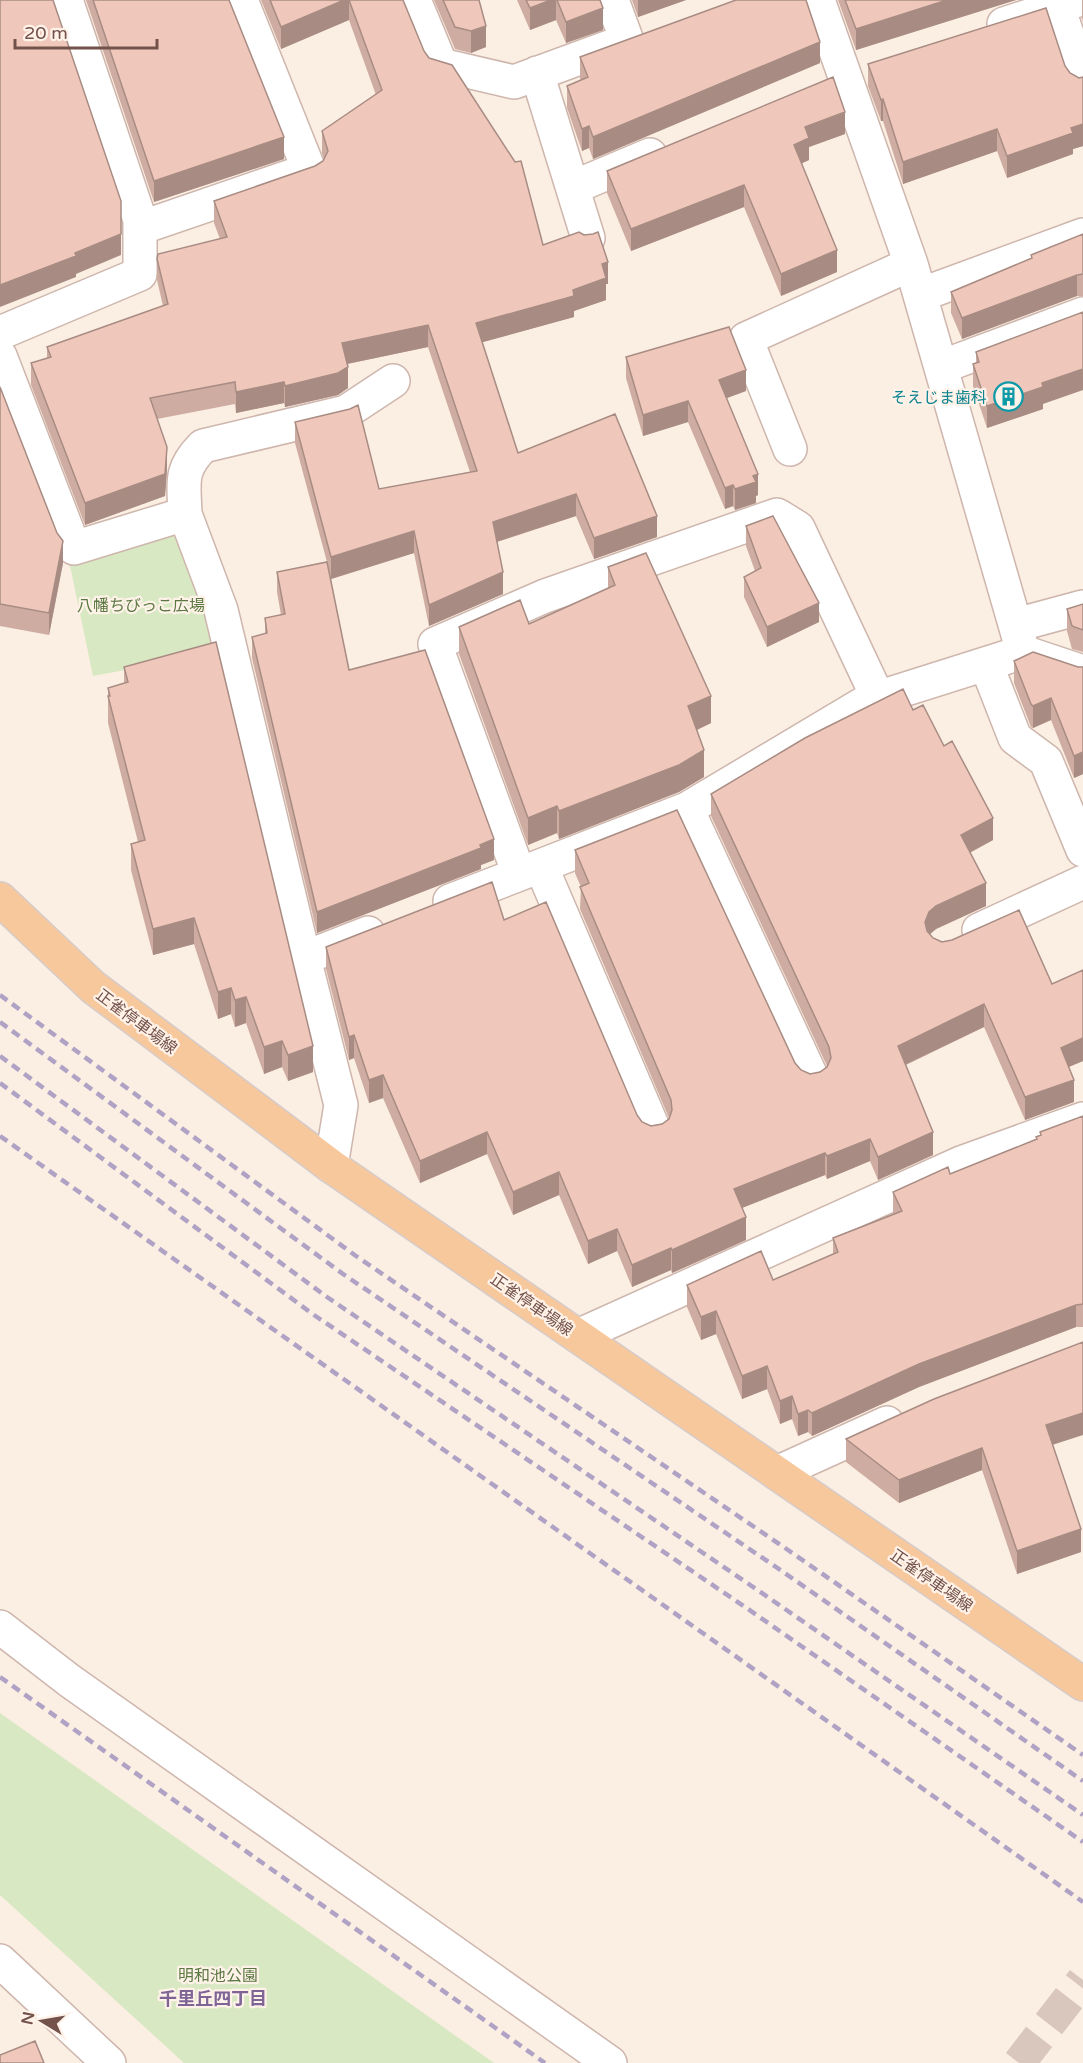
<svg xmlns="http://www.w3.org/2000/svg" width="1083" height="2063" font-family="'Varela Round','Noto Sans JP',sans-serif">
<style>
.green{fill:#d8e8c2}
.lines{fill:none;stroke-linecap:round;stroke-linejoin:round}
.minor-tunnel{stroke:#d9c7bd;stroke-width:33;stroke-dasharray:33 16;stroke-linecap:butt}
.minor-casing{stroke:#ceb6ad;stroke-width:36}
.major-casing{stroke:#d5cbc9;stroke-width:36}
.minor{stroke:#fff;stroke-width:33}
.major{stroke:#f8c89d;stroke-width:33}
.rail{stroke:#afa2c4;stroke-width:4.5;stroke-dasharray:9 6;stroke-linecap:butt}
.wall{fill:#ceaca1}
.shaded-wall{fill:#a88c83}
.building{fill:#f0c8bb;stroke:#a88c83;stroke-width:1.5}
.labels{text-anchor:middle;stroke-width:4.5;stroke-linejoin:round;paint-order:stroke}
.culture-label{font-size:16px;fill:#0d838f;stroke:#fff2e9;text-anchor:end}
.park-label{font-size:16px;fill:#5b7842;stroke:#fff2e9}
.street-label{font-size:16px;fill:#72524a;stroke:#fff2e9}
.neighbourhood-label{font-size:18px;font-weight:bold;fill:#7e6596;stroke:#fff2e9}
</style>
<rect width="100%" height="100%" fill="#fbeee3"/>
<path class="green" d="M 179,525 L 222,652 L 93,676 L 69,561 Z
M 0,1713 L 494,2063 L 184,2063 L 0,1895 Z"/>
<g class="lines">
<path class="minor-tunnel" d="M 1019,2063 L 1083,1980"/>
<defs>
<path id="minor" d="M 414,0 L 441,65 L 514,82 L 623,42
M 612,0 L 627,41
M 818,0 L 911,264 L 1023,652
M 1058,7 L 1083,81
M 1004,24 L 1078,0
M 537,73 L 588,238
M 574,187 L 650,155
M 140,228 L 309,170 L 241,0
M 920,295 L 1083,235
M 0,333 L 140,274 L 140,220 L 66,0
M 0,356 L 74,548 L 185,514 L 221,610 L 304,958
M 941,367 L 1083,314
M 790,449 L 746,339 L 911,264
M 185,514 C 184,483 179,470 203,446 L 346,412 L 393,381
M 1016,625 L 1083,607
M 986,664 L 1015,738 L 1046,761 L 1083,850
M 687,809 L 812,1078
M 541,866 L 654,1130
M 519,874 L 435,644 L 545,596 L 777,515 L 798,528 L 878,698
M 450,901 L 687,809 L 868,701 L 1023,652 L 1083,672
M 979,930 L 1083,882
M 331,1166 L 341,1105 L 304,958 L 368,933
M 578,1336 L 961,1163 L 1083,1119
M 777,1473 L 887,1423
M 0,1627 L 70,1681 L 610,2063
M 0,1961 L 109,2063"/>
<path id="major" d="M 0,899 L 93,987 L 331,1166 L 1083,1684"/>
</defs>
<use href="#minor" class="minor-casing"/>
<use href="#major" class="major-casing"/>
<use href="#minor" class="minor"/>
<use href="#major" class="major"/>
<path class="rail" d="M 0,995 L 356,1256 L 788,1550 L 1083,1755
M 0,1022 L 343,1274 L 776,1567 L 1083,1781
M 0,1056 L 327,1297 L 759,1591 L 1083,1815
M 0,1083 L 314,1315 L 748,1609 L 1083,1842
M 0,1136 L 1083,1902
M 0,1677 L 545,2063"/>
</g>
<path class="wall" d="M 86,0 L 229,0 L 284,159 L 154,202 Z
M 261,0 L 403,0 L 424,51 L 543,245 L 608,284 L 606,284 L 606,300 L 574,311 L 574,317 L 482,342 L 518,453 L 657,537 L 594,559 L 576,516 L 497,542 L 503,594 L 429,626 L 414,553 L 331,579 L 329,570 L 349,670 L 494,860 L 481,865 L 481,869 L 317,933 L 252,658 L 252,637 L 265,634 L 265,618 L 281,615 L 277,592 L 277,572 L 327,562 L 295,443 L 295,422 L 379,489 L 470,472 L 428,347 L 347,364 L 348,388 L 338,395 L 285,407 L 284,403 L 236,413 L 235,404 L 157,419 L 167,469 L 165,496 L 85,525 L 31,385 L 31,363 L 47,358 L 47,347 L 163,306 L 157,280 L 157,259 L 220,239 L 214,223 L 214,201 L 315,166 L 323,161 L 324,159 L 322,153 L 322,131 L 376,95 L 349,20 L 281,49 Z
M 434,0 L 479,0 L 486,47 L 471,53 L 455,49 Z
M 517,0 L 600,0 L 603,30 L 566,43 L 556,20 L 530,30 Z
M 632,0 L 686,0 L 638,17 Z
M 838,0 L 1016,0 L 856,50 Z
M 1082,0 L 1083,0 L 1083,22 L 1082,18 Z
M 580,57 L 820,63 L 593,159 L 589,148 L 582,151 L 567,108 L 567,86 L 581,81 L 580,78 Z
M 868,64 L 1065,66 L 1070,73 L 1079,78 L 1083,77 L 1083,146 L 1073,149 L 1073,154 L 1007,178 L 997,151 L 903,184 L 883,121 L 881,121 L 868,86 Z
M 845,134 L 809,147 L 809,160 L 802,163 L 837,272 L 781,296 L 744,207 L 631,251 L 607,193 L 607,171 Z
M 1083,234 L 1083,296 L 1077,296 L 962,339 L 951,313 L 951,292 L 1031,259 L 1031,255 Z
M 976,352 L 1043,404 L 1043,409 L 987,428 L 973,386 L 973,364 L 976,363 Z
M 626,357 L 746,391 L 726,398 L 758,495 L 756,496 L 756,503 L 735,510 L 733,506 L 725,509 L 688,422 L 643,436 L 626,378 Z
M 0,387 L 63,563 L 49,635 L 0,626 Z
M 746,526 L 819,622 L 767,647 L 744,597 L 744,577 L 755,571 L 746,546 Z
M 608,567 L 711,723 L 697,730 L 704,777 L 679,792 L 559,839 L 557,833 L 528,845 L 459,654 L 459,627 L 529,624 L 608,588 Z
M 1083,604 L 1083,652 L 1072,649 L 1067,631 L 1067,609 Z
M 1014,661 L 1083,667 L 1083,774 L 1074,778 L 1051,720 L 1033,728 L 1031,727 L 1014,683 Z
M 124,667 L 313,1072 L 288,1081 L 282,1067 L 264,1074 L 246,1023 L 235,1027 L 231,1014 L 218,1019 L 194,944 L 153,955 L 131,870 L 131,844 L 138,842 L 108,723 L 108,688 L 124,683 Z
M 913,710 L 944,746 L 993,840 L 970,853 L 986,906 L 936,929 L 930,934 L 933,938 L 1052,984 L 1083,970 L 1083,1061 L 1069,1067 L 1074,1102 L 1025,1120 L 984,1027 L 906,1065 L 933,1155 L 878,1180 L 870,1161 L 827,1179 L 825,1175 L 742,1208 L 746,1240 L 672,1273 L 671,1270 L 632,1287 L 617,1251 L 588,1264 L 559,1195 L 513,1215 L 487,1154 L 420,1183 L 383,1098 L 369,1103 L 354,1058 L 349,1060 L 326,969 L 326,947 L 504,920 L 642,1122 L 651,1126 L 662,1124 L 669,1118 L 580,909 L 581,887 L 575,873 L 575,850 L 795,1063 L 801,1070 L 810,1074 L 820,1072 L 827,1066 L 711,816 L 711,794 Z
M 1083,1116 L 1083,1327 L 1076,1327 L 919,1387 L 812,1436 L 808,1432 L 798,1436 L 792,1419 L 780,1424 L 767,1389 L 742,1399 L 716,1334 L 701,1340 L 687,1307 L 687,1285 L 773,1280 L 833,1254 L 833,1238 L 893,1214 L 893,1192 L 950,1174 L 1036,1139 L 1036,1137 L 1040,1136 L 1040,1132 Z
M 846,1439 L 1053,1445 L 1081,1552 L 1017,1574 L 982,1470 L 899,1503 L 846,1462 Z"/>
<path class="shaded-wall" d="M 344,0 L 349,0 L 349,20 L 281,49 L 281,27 Z
M 551,0 L 556,0 L 556,20 L 530,30 L 530,8 Z
M 638,0 L 686,0 L 638,17 Z
M 947,0 L 1016,0 L 856,50 L 856,29 Z
M 603,8 L 603,30 L 566,43 L 566,22 Z
M 486,26 L 486,47 L 471,53 L 471,31 Z
M 820,42 L 820,63 L 593,159 L 593,137 Z
M 883,99 L 883,121 L 881,121 L 881,100 Z
M 845,112 L 845,134 L 809,147 L 809,160 L 794,167 L 794,145 L 805,127 Z
M 1083,124 L 1083,146 L 1073,149 L 1073,154 L 1007,178 L 1007,156 L 1071,128 Z
M 589,126 L 589,148 L 582,151 L 582,129 Z
M 997,129 L 997,151 L 903,184 L 903,162 Z
M 284,137 L 284,159 L 154,202 L 154,181 Z
M 744,185 L 744,207 L 631,251 L 631,229 Z
M 121,234 L 121,255 L 76,274 L 76,277 L 0,307 L 0,285 Z
M 837,250 L 837,272 L 781,296 L 781,274 Z
M 608,262 L 608,284 L 606,284 L 606,300 L 574,311 L 574,317 L 476,344 L 476,323 L 573,290 L 602,264 Z
M 1077,275 L 1077,296 L 962,339 L 962,318 Z
M 428,325 L 428,347 L 342,365 L 342,343 Z
M 348,367 L 348,388 L 338,395 L 285,407 L 285,386 Z
M 1083,369 L 1083,390 L 1043,404 L 1043,409 L 987,428 L 987,406 L 1042,383 Z
M 746,370 L 746,391 L 719,401 L 719,380 Z
M 284,382 L 284,403 L 236,413 L 236,392 Z
M 688,401 L 688,422 L 643,436 L 643,415 Z
M 167,447 L 167,469 L 165,496 L 85,525 L 85,503 Z
M 758,474 L 758,495 L 756,496 L 756,503 L 735,510 L 735,489 L 753,476 Z
M 733,485 L 733,506 L 725,509 L 725,488 Z
M 576,494 L 576,516 L 493,543 L 493,522 Z
M 657,516 L 657,537 L 594,559 L 594,538 Z
M 414,531 L 414,553 L 331,579 L 331,557 Z
M 63,541 L 63,563 L 49,635 L 49,613 Z
M 503,572 L 503,594 L 429,626 L 429,605 Z
M 819,603 L 819,622 L 767,647 L 767,627 Z
M 711,696 L 711,723 L 688,734 L 688,706 Z
M 1051,698 L 1051,720 L 1033,728 L 1033,706 Z
M 704,750 L 704,777 L 679,792 L 559,839 L 559,811 Z
M 1083,752 L 1083,774 L 1074,778 L 1074,756 Z
M 557,806 L 557,833 L 528,845 L 528,818 Z
M 993,818 L 993,840 L 961,857 L 961,835 Z
M 494,839 L 494,860 L 481,865 L 481,869 L 317,933 L 317,912 Z
M 986,883 L 986,906 L 936,929 L 929,935 L 925,945 L 925,922 L 929,912 L 936,906 Z
M 194,918 L 194,944 L 153,955 L 153,929 Z
M 231,988 L 231,1014 L 218,1019 L 218,992 Z
M 246,997 L 246,1023 L 235,1027 L 235,1000 Z
M 984,1004 L 984,1027 L 898,1068 L 898,1046 Z
M 354,1035 L 354,1058 L 349,1060 L 349,1037 Z
M 1083,1038 L 1083,1061 L 1061,1070 L 1061,1048 Z
M 282,1041 L 282,1067 L 264,1074 L 264,1047 Z
M 313,1046 L 313,1072 L 288,1081 L 288,1055 Z
M 383,1075 L 383,1098 L 369,1103 L 369,1080 Z
M 1074,1080 L 1074,1102 L 1025,1120 L 1025,1097 Z
M 487,1132 L 487,1154 L 420,1183 L 420,1161 Z
M 933,1132 L 933,1155 L 878,1180 L 878,1157 Z
M 870,1139 L 870,1161 L 827,1179 L 827,1156 Z
M 825,1153 L 825,1175 L 734,1211 L 734,1189 Z
M 559,1172 L 559,1195 L 513,1215 L 513,1192 Z
M 746,1217 L 746,1240 L 672,1273 L 672,1250 Z
M 617,1229 L 617,1251 L 588,1264 L 588,1241 Z
M 671,1248 L 671,1270 L 632,1287 L 632,1265 Z
M 1076,1305 L 1076,1327 L 919,1387 L 812,1436 L 812,1413 L 919,1364 Z
M 716,1311 L 716,1334 L 701,1340 L 701,1317 Z
M 767,1366 L 767,1389 L 742,1399 L 742,1376 Z
M 792,1396 L 792,1419 L 780,1424 L 780,1401 Z
M 808,1410 L 808,1432 L 798,1436 L 798,1414 Z
M 1083,1413 L 1083,1435 L 1046,1447 L 1046,1425 Z
M 982,1448 L 982,1470 L 899,1503 L 899,1480 Z
M 1081,1529 L 1081,1552 L 1017,1574 L 1017,1551 Z"/>
<path class="building" d="M 0,0 L 53,0 L 121,201 L 121,234 L 75,253 L 76,256 L 0,285 Z
M 93,0 L 229,0 L 284,137 L 154,181 Z
M 270,0 L 344,0 L 281,27 Z
M 349,0 L 403,0 L 424,51 L 429,58 L 452,65 L 515,162 L 521,161 L 543,245 L 579,232 L 584,235 L 593,234 L 598,232 L 608,262 L 602,264 L 606,278 L 573,290 L 574,296 L 476,323 L 518,453 L 615,414 L 657,516 L 594,538 L 576,494 L 493,522 L 503,572 L 429,605 L 414,531 L 331,557 L 295,422 L 350,409 L 358,405 L 379,489 L 477,471 L 428,325 L 342,343 L 348,367 L 338,373 L 285,386 L 284,382 L 236,392 L 235,382 L 150,398 L 167,447 L 165,474 L 85,503 L 31,363 L 51,357 L 47,347 L 168,304 L 157,259 L 158,254 L 227,237 L 214,201 L 315,166 L 323,161 L 328,151 L 322,131 L 382,90 Z
M 443,0 L 479,0 L 486,26 L 471,31 L 455,27 Z
M 526,0 L 551,0 L 530,8 Z
M 557,0 L 600,0 L 603,8 L 566,22 Z
M 736,0 L 806,0 L 820,42 L 593,137 L 589,126 L 582,129 L 567,86 L 588,77 L 580,57 Z
M 845,0 L 947,0 L 856,29 Z
M 1046,8 L 1065,66 L 1070,73 L 1079,78 L 1083,77 L 1083,124 L 1071,128 L 1073,133 L 1007,156 L 997,129 L 903,162 L 883,99 L 881,100 L 868,64 Z
M 833,77 L 845,112 L 805,127 L 809,138 L 794,145 L 837,250 L 781,274 L 744,185 L 631,229 L 607,171 Z
M 1083,234 L 1083,274 L 1077,275 L 962,318 L 951,292 L 1032,258 L 1031,255 Z
M 1083,312 L 1083,369 L 1042,383 L 1043,387 L 987,406 L 973,364 L 979,362 L 976,352 Z
M 729,327 L 746,370 L 719,380 L 758,474 L 753,476 L 756,482 L 735,489 L 733,485 L 725,488 L 688,401 L 643,415 L 626,357 Z
M 0,387 L 57,533 L 63,541 L 49,613 L 0,604 Z
M 773,516 L 819,603 L 767,627 L 744,577 L 761,568 L 746,526 Z
M 646,553 L 711,696 L 688,706 L 704,750 L 679,765 L 559,811 L 557,806 L 528,818 L 459,627 L 520,600 L 529,624 L 615,585 L 608,567 Z
M 327,562 L 349,670 L 425,650 L 494,839 L 480,845 L 481,848 L 317,912 L 252,637 L 267,633 L 265,618 L 285,614 L 277,572 Z
M 1083,604 L 1083,630 L 1072,626 L 1067,609 Z
M 216,642 L 313,1046 L 288,1055 L 282,1041 L 264,1047 L 246,997 L 235,1000 L 231,988 L 218,992 L 194,918 L 153,929 L 131,844 L 145,840 L 108,696 L 110,696 L 108,688 L 128,682 L 124,667 Z
M 1033,652 L 1078,667 L 1083,667 L 1083,752 L 1074,756 L 1051,698 L 1033,706 L 1031,704 L 1014,661 Z
M 903,689 L 913,710 L 923,705 L 944,746 L 952,741 L 993,818 L 961,835 L 986,883 L 936,906 L 929,912 L 925,922 L 927,931 L 933,938 L 942,942 L 952,940 L 1019,910 L 1052,984 L 1083,970 L 1083,1038 L 1061,1048 L 1074,1080 L 1025,1097 L 984,1004 L 898,1046 L 933,1132 L 878,1157 L 870,1139 L 827,1156 L 825,1153 L 734,1189 L 746,1217 L 672,1250 L 671,1248 L 632,1265 L 617,1229 L 588,1241 L 559,1172 L 513,1192 L 487,1132 L 420,1161 L 383,1075 L 369,1080 L 354,1035 L 349,1037 L 326,947 L 492,882 L 504,920 L 546,902 L 637,1115 L 642,1122 L 651,1126 L 662,1124 L 669,1119 L 672,1110 L 671,1100 L 580,887 L 589,883 L 575,850 L 677,810 L 795,1063 L 801,1070 L 810,1074 L 820,1072 L 827,1067 L 831,1058 L 829,1047 L 711,794 L 805,738 Z
M 1083,1116 L 1083,1304 L 1076,1305 L 919,1364 L 812,1413 L 808,1410 L 798,1414 L 792,1396 L 780,1401 L 767,1366 L 742,1376 L 716,1311 L 701,1317 L 687,1285 L 761,1251 L 773,1280 L 838,1252 L 833,1238 L 902,1211 L 893,1192 L 948,1167 L 950,1174 L 1037,1139 L 1036,1137 L 1041,1135 L 1040,1132 Z
M 1083,1342 L 1083,1413 L 1046,1425 L 1081,1529 L 1017,1551 L 982,1448 L 899,1480 L 846,1439 L 934,1399 Z
M 35,2041 L 44,2063 L 0,2063 L 0,2055 Z"/>
<defs>
<symbol id="building-ring" viewBox="-11 -11 22 22"><circle r="9.5" fill="#fff2e9" stroke="#0f9aa8" stroke-width="1.5"/><path d="M-4-6H4V6H1V3H-1V6H-4ZM-2.5-4.3h1.7v1.8h-1.7ZM.8-4.3h1.7v1.8H.8ZM-2.5-1h1.7V.8h-1.7ZM.8-1h1.7V.8H.8Z" fill="#0f9aa8"/></symbol>
</defs>
<g fill-rule="evenodd">
<use href="#building-ring" x="992" y="380" width="33" height="33"/>
</g>
<g class="labels">
<g class="culture-label">
<text x="987" y="403">そえじま歯科</text>
</g>
<g class="park-label">
<text x="141" y="611">八幡ちびっこ広場</text>
<text x="218" y="1981">明和池公園</text>
</g>
<g class="street-label">
<text transform="translate(137 1021) rotate(37)" y="6">正雀停車場線</text>
<text transform="translate(532 1304) rotate(35)" y="6">正雀停車場線</text>
<text transform="translate(932 1580) rotate(35)" y="6">正雀停車場線</text>
</g>
<g class="neighbourhood-label">
<text x="213" y="2005">千里丘四丁目</text>
</g>
</g>
<g transform="translate(42 2021) rotate(281)" stroke="#fff2e9" stroke-width="4.5" paint-order="stroke">
<path d="M0-4.5L10 22L0 15L-10 22Z" fill="#72524a"/>
<text y="-9" font-size="16" font-weight="bold" text-anchor="middle" fill="#72524a">N</text>
</g>
<path d="M15 39v9h142v-9" fill="none" stroke="#72524a" stroke-width="3"/>
<text x="24" y="39" font-size="18" fill="#72524a" stroke="#fff2e9" stroke-width="4.5" paint-order="stroke">20 m</text>
</svg>
